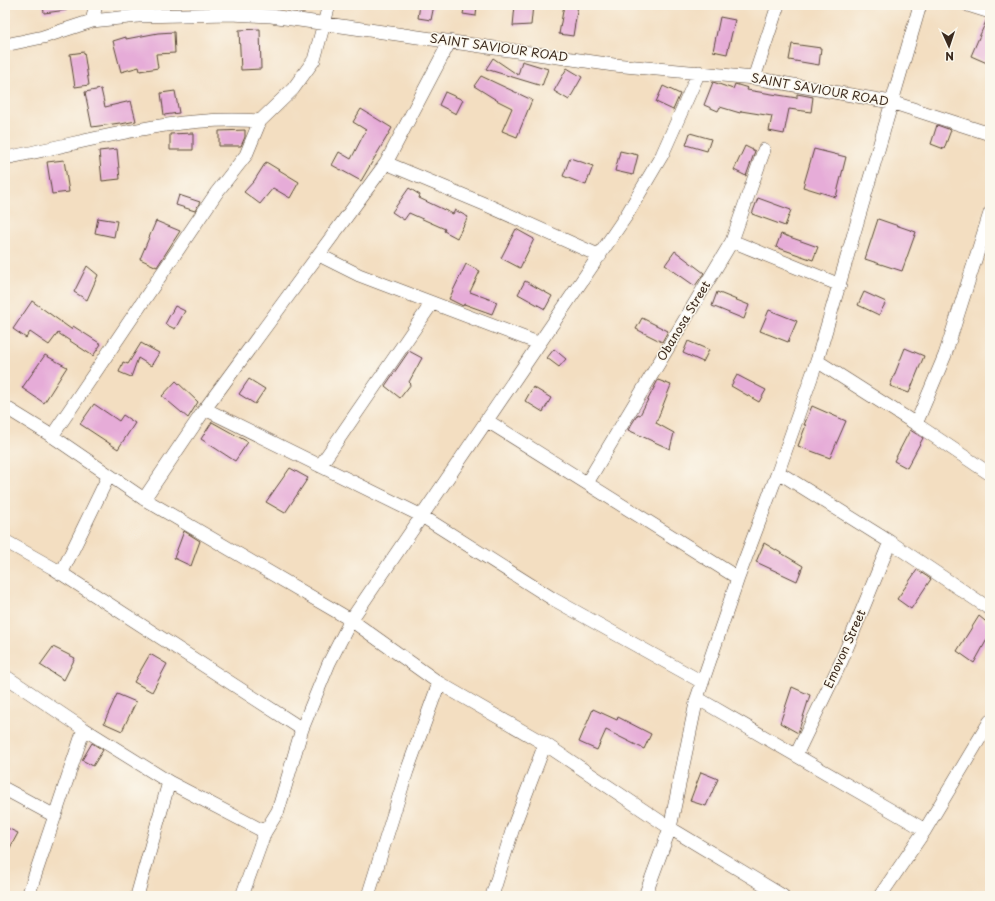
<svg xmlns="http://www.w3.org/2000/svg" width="995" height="901" font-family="'Playpen Sans',sans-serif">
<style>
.building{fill:#e6acd8}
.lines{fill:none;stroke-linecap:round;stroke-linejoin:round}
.minor-casing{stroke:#574536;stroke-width:14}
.minor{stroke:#fff;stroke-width:13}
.labels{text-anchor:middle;stroke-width:3;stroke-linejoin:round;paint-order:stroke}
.street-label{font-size:12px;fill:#3b2a1e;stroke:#fbf7ec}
</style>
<rect width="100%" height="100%" fill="#fbf7ec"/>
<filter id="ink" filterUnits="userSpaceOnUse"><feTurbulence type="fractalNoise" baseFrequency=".025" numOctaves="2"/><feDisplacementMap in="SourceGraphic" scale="8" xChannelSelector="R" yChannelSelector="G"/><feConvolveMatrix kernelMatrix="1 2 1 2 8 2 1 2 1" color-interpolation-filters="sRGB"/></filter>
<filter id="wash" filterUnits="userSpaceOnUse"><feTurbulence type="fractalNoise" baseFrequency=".012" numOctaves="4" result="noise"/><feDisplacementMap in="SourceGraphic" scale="16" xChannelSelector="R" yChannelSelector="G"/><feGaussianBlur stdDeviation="0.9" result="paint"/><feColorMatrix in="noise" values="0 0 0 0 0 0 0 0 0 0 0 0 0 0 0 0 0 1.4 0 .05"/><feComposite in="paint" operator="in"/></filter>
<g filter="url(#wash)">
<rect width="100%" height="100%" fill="#f3dec1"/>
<g id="blocks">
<path class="building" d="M 43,5 L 67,5 L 67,10 L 44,13 Z
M 420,5 L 434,5 L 431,20 L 418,18 Z
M 465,5 L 477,5 L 476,16 L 463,14 Z
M 515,5 L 533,5 L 531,25 L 513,26 Z
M 564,5 L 578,5 L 573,36 L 559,34 Z
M 720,17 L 735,20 L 727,54 L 713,51 Z
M 987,19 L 990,20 L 990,56 L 987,63 L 971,56 Z
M 260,29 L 261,69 L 241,70 L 239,30 Z
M 174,32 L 175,53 L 156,54 L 158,68 L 140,71 L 139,67 L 121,72 L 113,41 L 126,37 L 126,39 L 158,33 Z
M 792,44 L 821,48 L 819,65 L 789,60 Z
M 84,52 L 89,85 L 75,87 L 70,54 Z
M 493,58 L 518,75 L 522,61 L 548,69 L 542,86 L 486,69 Z
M 567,68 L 582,77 L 569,100 L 554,91 Z
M 481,76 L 532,100 L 517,137 L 502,131 L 512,108 L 498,101 L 474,86 Z
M 713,82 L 733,89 L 735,84 L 748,88 L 747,90 L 797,98 L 797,94 L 813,97 L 811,112 L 789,109 L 784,134 L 769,131 L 772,116 L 741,111 L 740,113 L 720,107 L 718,111 L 704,105 Z
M 663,86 L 680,94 L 673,110 L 656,102 Z
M 101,89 L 105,107 L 131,101 L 136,121 L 121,124 L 120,123 L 92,127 L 85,92 Z
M 175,91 L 179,113 L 164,115 L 161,93 Z
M 445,92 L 463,100 L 456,114 L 439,105 Z
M 361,109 L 392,128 L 361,181 L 332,165 L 339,152 L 351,159 L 366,130 L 353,122 Z
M 937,125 L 951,130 L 944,149 L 931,144 Z
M 245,130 L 245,137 L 241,146 L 219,146 L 219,131 Z
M 193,133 L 193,150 L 170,150 L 170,134 Z
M 690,133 L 711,139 L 707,151 L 686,145 Z
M 745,146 L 755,151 L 746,176 L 734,170 Z
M 117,149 L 120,179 L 102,181 L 99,151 Z
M 814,149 L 846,157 L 836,197 L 803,187 Z
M 620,151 L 638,155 L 633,175 L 615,171 Z
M 570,158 L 593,166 L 586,185 L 563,176 Z
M 64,160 L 69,192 L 52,194 L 47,162 Z
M 266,162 L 299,182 L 290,198 L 273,188 L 260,204 L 244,192 L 254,181 Z
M 409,188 L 420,195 L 419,198 L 453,214 L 455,210 L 468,217 L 457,238 L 444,231 L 445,229 L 409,213 L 404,220 L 392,212 Z
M 179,195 L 200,202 L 195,211 L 176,205 Z
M 758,198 L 791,210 L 785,226 L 752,214 Z
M 98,218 L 117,221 L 114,237 L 95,233 Z
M 878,219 L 916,232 L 902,271 L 865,259 Z
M 156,221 L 180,231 L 157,267 L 140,259 Z
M 516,229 L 534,239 L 520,268 L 501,258 Z
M 781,234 L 818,247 L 813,260 L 776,247 Z
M 675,251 L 704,273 L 695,286 L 665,265 Z
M 466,264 L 480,271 L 470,292 L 497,302 L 492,314 L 464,304 L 463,306 L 449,299 Z
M 87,266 L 98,275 L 87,300 L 74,292 Z
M 525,281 L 552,296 L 545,309 L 518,294 Z
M 717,292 L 749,305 L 744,319 L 712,306 Z
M 864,292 L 886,302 L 879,315 L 858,305 Z
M 32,301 L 71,329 L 73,326 L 101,344 L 93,356 L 58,333 L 49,345 L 30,332 L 26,338 L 13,329 Z
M 175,306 L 185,311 L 175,329 L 165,324 Z
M 769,310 L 797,321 L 788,342 L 760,331 Z
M 642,318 L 668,331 L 662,342 L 636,329 Z
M 688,341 L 709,350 L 703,362 L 683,353 Z
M 141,343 L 159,353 L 151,366 L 138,358 L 131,377 L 119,372 L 123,362 L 128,364 Z
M 905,348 L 924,356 L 909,393 L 890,386 Z
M 554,349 L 566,359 L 559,367 L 547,358 Z
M 409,351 L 422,358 L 409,382 L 411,384 L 400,398 L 385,386 Z
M 45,355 L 67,367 L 44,403 L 22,388 Z
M 737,375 L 766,390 L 759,402 L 731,386 Z
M 249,379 L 265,389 L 255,404 L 239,394 Z
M 658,380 L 671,385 L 656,423 L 674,433 L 670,449 L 628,430 L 638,414 L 640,415 Z
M 176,381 L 198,402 L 188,418 L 162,396 Z
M 533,387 L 551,398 L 543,412 L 525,401 Z
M 94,404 L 119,421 L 123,415 L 135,423 L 118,449 L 80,424 Z
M 812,406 L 846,421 L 830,458 L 798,446 L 806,425 L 804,425 Z
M 212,422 L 248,442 L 235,461 L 201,439 Z
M 910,430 L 923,438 L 907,468 L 894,461 Z
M 290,468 L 308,478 L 285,513 L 266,502 Z
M 184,531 L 200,541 L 191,566 L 174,558 Z
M 764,543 L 803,566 L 797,581 L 756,562 Z
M 917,570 L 931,579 L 911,609 L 897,599 Z
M 979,616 L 990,625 L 990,634 L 974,663 L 957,651 Z
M 53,647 L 75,658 L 64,680 L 40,665 Z
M 150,654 L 167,664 L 152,692 L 134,682 Z
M 792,687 L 810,695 L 798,733 L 780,723 Z
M 117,694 L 136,702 L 122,731 L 104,723 Z
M 593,709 L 617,720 L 618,717 L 651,734 L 644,749 L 606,730 L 597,750 L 579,742 Z
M 92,743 L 103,750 L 93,766 L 82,760 Z
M 701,772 L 718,779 L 706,806 L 690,801 Z
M 5,827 L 18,833 L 5,857 Z"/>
</g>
</g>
<g filter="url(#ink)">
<use href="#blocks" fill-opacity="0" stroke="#574536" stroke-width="1"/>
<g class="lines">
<defs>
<path id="minor" d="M 968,5 L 990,12
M 92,21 L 96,5
M 5,45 L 43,37 L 92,21 L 138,16 L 230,14 L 271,16 L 614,65 L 754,78 L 891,102 L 990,134
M 754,78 L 778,5
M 5,158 C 89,142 174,114 260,121 L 293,89 L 314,60 L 329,5
M 386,163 L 489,206 L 600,256
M 732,241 L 840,285
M 319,255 L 359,275 L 538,343
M 817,361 L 916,424 L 990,474
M 5,407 L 52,436 L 144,499 L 351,620 L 439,683 L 545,744 L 670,828 L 783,896
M 205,409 L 422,516 L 553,599 L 702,682
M 486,420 L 738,578
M 916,424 L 945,355 L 990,213
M 52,436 L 217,192 L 246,155 L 260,121
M 320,466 L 432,303
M 778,472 L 890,542 L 990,609
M 587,483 L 732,241 L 764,150
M 144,499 L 205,409 L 386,163 L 450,41
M 5,541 L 53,568 L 302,729
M 61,574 L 109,475
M 5,676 L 84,729 L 169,782 L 265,832
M 697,698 L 925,830
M 796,755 L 841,662 L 890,542
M 5,789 L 55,816
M 28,896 L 84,729
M 137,896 L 169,782
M 242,896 L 265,832 L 278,811 L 302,729 L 329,663 L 351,620 L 626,216 L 662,155 L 699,72
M 368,896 L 407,771 L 439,683
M 492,896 L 513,828 L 545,744
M 645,896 L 670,828 L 697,698 L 738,578 L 778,472 L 817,361 L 920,5
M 880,896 L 925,830 L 990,721"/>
</defs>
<use href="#minor" class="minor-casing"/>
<use href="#minor" class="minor"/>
</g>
</g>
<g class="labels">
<g class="street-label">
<text transform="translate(499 48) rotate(8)" y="4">SAINT SAVIOUR ROAD</text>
<text transform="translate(820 90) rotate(10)" y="4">SAINT SAVIOUR ROAD</text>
<text transform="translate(684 321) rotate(-59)" y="4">Obanosa Street</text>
<text transform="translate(845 649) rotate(-66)" y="4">Emovon Street</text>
</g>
</g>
<rect width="995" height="901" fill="none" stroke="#fbf7ec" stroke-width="20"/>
<g transform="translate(949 46) rotate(177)" stroke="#fbf7ec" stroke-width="3" paint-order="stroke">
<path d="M0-3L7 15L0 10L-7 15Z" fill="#3b2a1e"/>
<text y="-6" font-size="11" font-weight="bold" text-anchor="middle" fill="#3b2a1e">N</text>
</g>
</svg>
